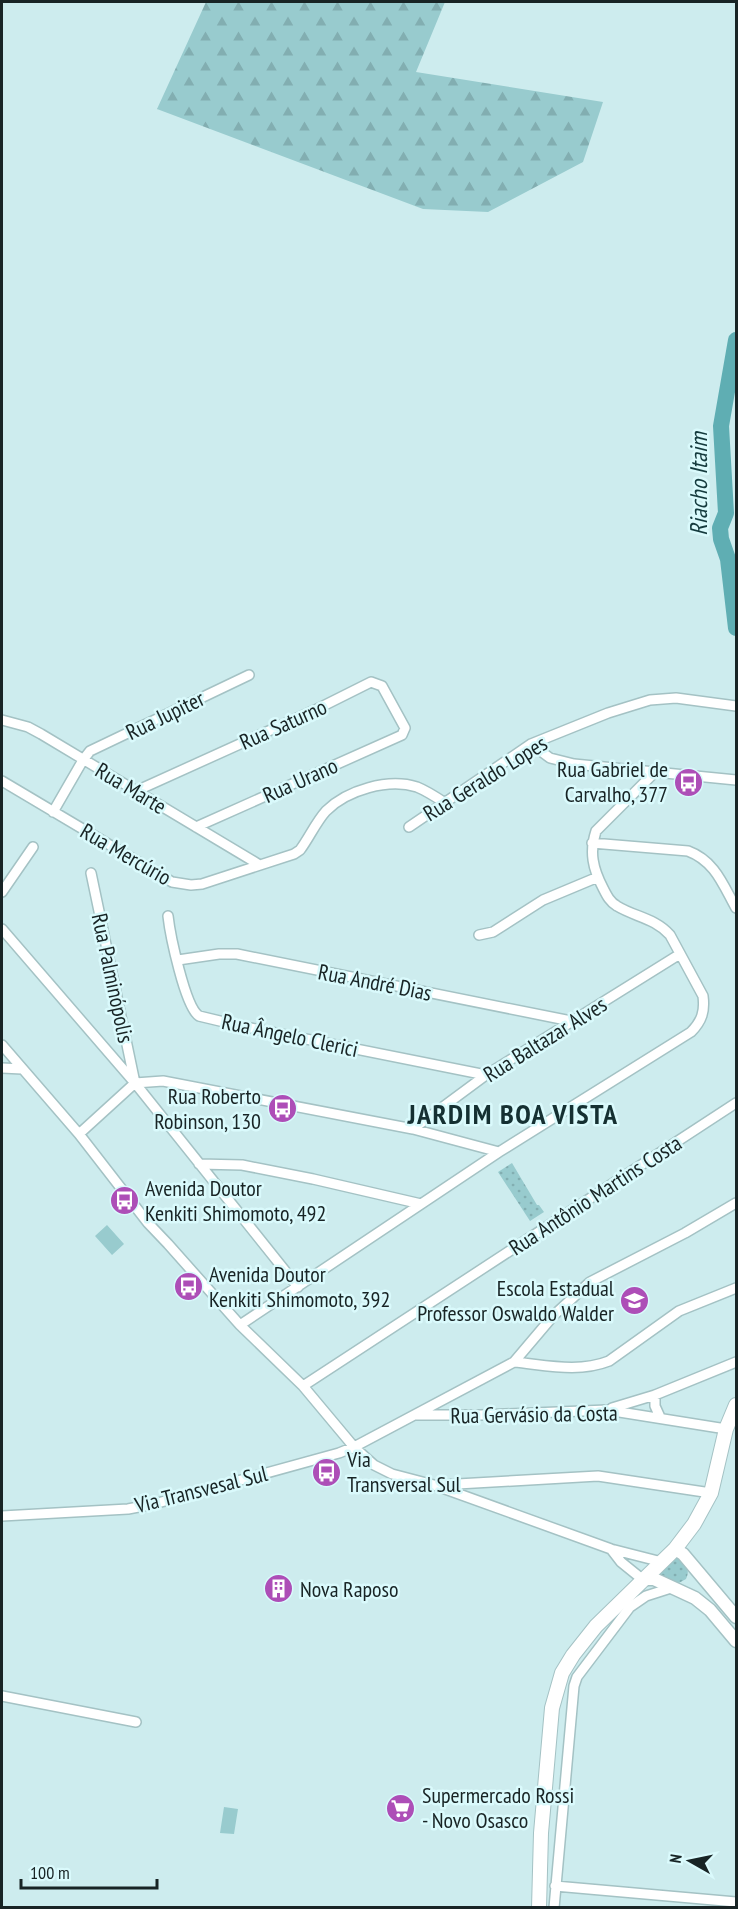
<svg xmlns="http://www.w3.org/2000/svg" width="738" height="1909" font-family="'PT Sans Narrow',sans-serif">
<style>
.grass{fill:url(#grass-dots)}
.forest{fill:url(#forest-firs)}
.pitch{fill:#98cbce}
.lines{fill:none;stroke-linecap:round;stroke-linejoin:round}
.river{stroke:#5faeb3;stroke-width:16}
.minor-casing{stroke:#a4c2c4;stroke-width:12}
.tertiary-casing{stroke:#a4c2c4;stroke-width:15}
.secondary-casing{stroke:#a4c2c4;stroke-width:16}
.minor{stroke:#fff;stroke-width:9}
.tertiary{stroke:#fff;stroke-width:12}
.secondary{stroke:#fff;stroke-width:14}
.labels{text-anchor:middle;stroke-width:5;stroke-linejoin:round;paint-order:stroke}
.street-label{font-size:22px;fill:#182425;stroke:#dafafc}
.poi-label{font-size:22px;fill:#182425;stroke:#dafafc;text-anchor:start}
.water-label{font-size:24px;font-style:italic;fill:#153b3e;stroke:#dafafc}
.district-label{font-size:28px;font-weight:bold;letter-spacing:1.5px;fill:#153032;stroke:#dafafc}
</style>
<defs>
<pattern id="grass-dots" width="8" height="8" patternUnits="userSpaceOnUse" patternTransform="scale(1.5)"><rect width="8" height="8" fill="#98cbce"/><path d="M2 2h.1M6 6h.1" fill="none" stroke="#82aeb1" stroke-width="1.8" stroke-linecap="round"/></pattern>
<pattern id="forest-firs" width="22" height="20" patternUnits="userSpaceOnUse" patternTransform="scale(1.5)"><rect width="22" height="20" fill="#98cbce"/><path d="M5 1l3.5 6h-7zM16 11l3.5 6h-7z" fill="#82aeb1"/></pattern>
</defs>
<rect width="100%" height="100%" fill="#cdecee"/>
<path class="grass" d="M 512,1163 L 537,1205 L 539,1205 L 544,1212 L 530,1221 L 498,1172 Z
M 676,1557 C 685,1563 691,1568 686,1579 L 677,1584 L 659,1575 Z"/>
<path class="forest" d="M 206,2 L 445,2 L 416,72 L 603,102 L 583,162 L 488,212 L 423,209 L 157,109 Z"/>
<path class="pitch" d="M 107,1225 L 124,1244 L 112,1255 L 95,1236 Z
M 224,1807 L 238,1809 L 234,1834 L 220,1833 Z"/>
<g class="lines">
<path class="river" d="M 736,340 L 721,426 L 726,513 L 720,528 L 721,539 L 728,559 L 736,628"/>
<defs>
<path id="minor" d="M 2,720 L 28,727 L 41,734 L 258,864
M 531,744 L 550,758 L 574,764 L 736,780
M 2,781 L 172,882 L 191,885 L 202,884 L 294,854 L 300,850 C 309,838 316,822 326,811 C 347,790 388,778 417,787 C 427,791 436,797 445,803
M 136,791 L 315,710 L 371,682 L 382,686 L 405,728 L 402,735 L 196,827
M 53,812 L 83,760 L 90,751 L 249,675
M 409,827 L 531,744 L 608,713 L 650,700 L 676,698 L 736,706
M 592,843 L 688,851 C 715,861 723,885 736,908
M 91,873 L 135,1083
M 2,892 L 33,847
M 168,916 C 170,934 185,1007 199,1016 L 241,1026 L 486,1075
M 2,929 L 135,1083 L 298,1287
M 479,935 L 493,932 L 543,900 L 598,877
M 178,960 L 219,954 L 237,954 L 571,1021
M 2,1045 L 79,1134 L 148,1223 L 168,1244 L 240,1325 L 303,1386 L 354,1447 L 374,1465 L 392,1474 L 434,1485 L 611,1549 L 662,1562
M 2,1068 L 22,1069
M 135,1083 L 163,1081 L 413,1129 L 499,1152
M 413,1129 L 486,1075 L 680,954
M 79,1134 L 135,1083
M 199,1164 L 242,1165 L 313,1179 L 421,1204
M 240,1325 L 499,1152 L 691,1032 C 702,1021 705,1011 703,996 L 670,935 C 655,918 635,917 617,906 C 610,902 607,896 603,888 C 593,869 589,852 596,831 L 655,772
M 514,1362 C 546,1365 579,1373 609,1361 L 679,1311 L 736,1288
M 303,1386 L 736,1103
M 655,1395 L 655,1406 L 660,1417
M 612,1408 L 655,1395 L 736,1362
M 416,1415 L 481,1415 L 607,1410 L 726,1429
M 440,1485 L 598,1476 L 711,1493
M 2,1516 L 128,1509 L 154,1504 L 339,1453 L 354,1447 L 514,1362 L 553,1316 L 590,1282 L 685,1233 L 736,1203
M 611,1549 L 621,1562 L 642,1579
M 2,1696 L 136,1722
M 555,1886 L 736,1902
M 554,1908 L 574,1686 L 577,1677 L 630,1607 L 646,1596 L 671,1588"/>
<path id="tertiary" d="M 675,1549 L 683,1554 L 736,1617
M 642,1579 L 654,1579 L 695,1598 L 710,1610 L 736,1641"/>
<path id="secondary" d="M 539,1908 L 541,1833 L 552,1708 L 562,1673 L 573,1655 L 596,1626 L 675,1549 L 694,1524 L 711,1493 L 726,1429 L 736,1405"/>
</defs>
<use href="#minor" class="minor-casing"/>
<use href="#tertiary" class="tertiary-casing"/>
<use href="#secondary" class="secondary-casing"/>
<use href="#minor" class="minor"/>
<use href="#tertiary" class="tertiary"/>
<use href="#secondary" class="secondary"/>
</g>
<defs>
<symbol id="bus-disc" viewBox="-11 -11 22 22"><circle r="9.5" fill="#ad4eb7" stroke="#dafafc"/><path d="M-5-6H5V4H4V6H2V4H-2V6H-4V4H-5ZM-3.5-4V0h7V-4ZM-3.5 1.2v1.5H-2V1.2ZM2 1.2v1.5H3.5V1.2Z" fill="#fff"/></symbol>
<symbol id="school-disc" viewBox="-11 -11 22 22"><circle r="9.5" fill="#ad4eb7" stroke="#dafafc"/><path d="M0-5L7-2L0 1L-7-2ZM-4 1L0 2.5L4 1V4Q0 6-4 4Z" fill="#fff"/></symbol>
<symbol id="building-disc" viewBox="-11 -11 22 22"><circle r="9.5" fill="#ad4eb7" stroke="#dafafc"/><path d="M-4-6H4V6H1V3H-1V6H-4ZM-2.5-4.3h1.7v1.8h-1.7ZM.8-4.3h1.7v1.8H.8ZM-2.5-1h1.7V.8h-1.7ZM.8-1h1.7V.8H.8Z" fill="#fff"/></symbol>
<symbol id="supermarket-disc" viewBox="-11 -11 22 22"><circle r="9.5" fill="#ad4eb7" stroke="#dafafc"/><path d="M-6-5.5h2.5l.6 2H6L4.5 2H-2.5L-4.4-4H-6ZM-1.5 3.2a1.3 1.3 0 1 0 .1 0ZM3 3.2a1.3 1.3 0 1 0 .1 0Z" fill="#fff"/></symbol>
</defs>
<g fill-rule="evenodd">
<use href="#bus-disc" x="672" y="766" width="33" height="33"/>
<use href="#bus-disc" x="266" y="1092" width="33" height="33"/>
<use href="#bus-disc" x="108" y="1184" width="33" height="33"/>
<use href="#bus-disc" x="172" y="1270" width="33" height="33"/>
<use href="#school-disc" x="618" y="1284" width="33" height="33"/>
<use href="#bus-disc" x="310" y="1456" width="33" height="33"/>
<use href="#building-disc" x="262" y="1572" width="33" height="33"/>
<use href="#supermarket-disc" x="384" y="1792" width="33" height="33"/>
</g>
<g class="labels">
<g class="street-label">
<text transform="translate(165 715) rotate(-26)" y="8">Rua Jupiter</text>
<text transform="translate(283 724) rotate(-24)" y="8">Rua Saturno</text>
<text transform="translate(485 778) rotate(-32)" y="8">Rua Geraldo Lopes</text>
<text transform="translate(300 780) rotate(-24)" y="8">Rua Urano</text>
<text transform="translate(131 788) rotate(31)" y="8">Rua Marte</text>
<text transform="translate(126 854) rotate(30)" y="8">Rua Mercúrio</text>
<text transform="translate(113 978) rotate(78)" y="8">Rua Palminópolis</text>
<text transform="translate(375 982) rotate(11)" y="8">Rua André Dias</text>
<text transform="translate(290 1035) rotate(12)" y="8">Rua Ângelo Clerici</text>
<text transform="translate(545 1039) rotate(-32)" y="8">Rua Baltazar Alves</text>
<text transform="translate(595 1195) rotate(-33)" y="8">Rua Antônio Martins Costa</text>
<text transform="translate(534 1414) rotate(-1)" y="8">Rua Gervásio da Costa</text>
<text transform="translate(201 1489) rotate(-14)" y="8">Via Transvesal Sul</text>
</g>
<g class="poi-label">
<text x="668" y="777" text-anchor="end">Rua Gabriel de<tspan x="668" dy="25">Carvalho, 377</tspan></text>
<text x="261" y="1104" text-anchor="end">Rua Roberto<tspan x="261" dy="25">Robinson, 130</tspan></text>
<text x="145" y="1196">Avenida Doutor<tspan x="145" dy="25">Kenkiti Shimomoto, 492</tspan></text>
<text x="209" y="1282">Avenida Doutor<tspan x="209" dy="25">Kenkiti Shimomoto, 392</tspan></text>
<text x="614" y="1296" text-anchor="end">Escola Estadual<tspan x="614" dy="25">Professor Oswaldo Walder</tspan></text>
<text x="347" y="1467">Via<tspan x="347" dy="25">Transversal Sul</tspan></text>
<text x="300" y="1597">Nova Raposo</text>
<text x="422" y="1803">Supermercado Rossi<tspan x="422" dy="25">- Novo Osasco</tspan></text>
</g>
<g class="water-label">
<text transform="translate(699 484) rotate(-90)" y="8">Riacho Itaim</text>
</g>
<g class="district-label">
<text x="513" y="1124">JARDIM BOA VISTA</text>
</g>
</g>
<rect width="738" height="1909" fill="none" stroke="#182425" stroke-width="6"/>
<g transform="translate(690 1861) rotate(279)" stroke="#dafafc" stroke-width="4.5" paint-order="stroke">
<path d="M0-4.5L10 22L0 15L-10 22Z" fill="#182425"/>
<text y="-9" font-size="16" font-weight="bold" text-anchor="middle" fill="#182425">N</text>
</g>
<path d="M21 1879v9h136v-9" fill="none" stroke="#182425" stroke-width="3"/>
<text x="30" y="1879" font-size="18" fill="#182425" stroke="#dafafc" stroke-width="4.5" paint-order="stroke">100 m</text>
</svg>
